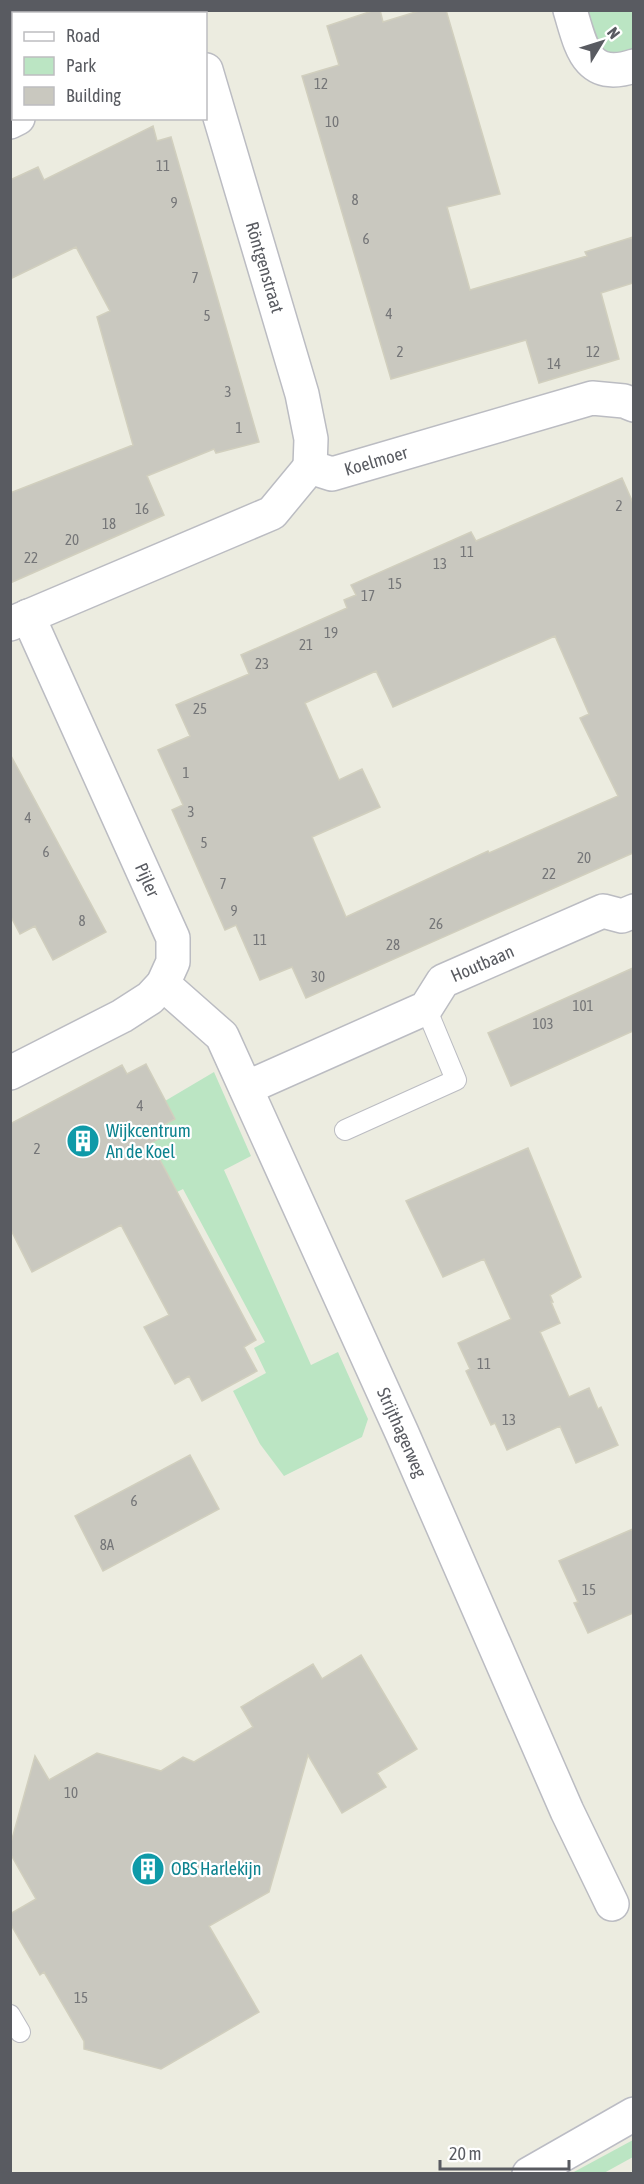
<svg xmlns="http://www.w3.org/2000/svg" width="644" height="2184" font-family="'Asap Condensed',sans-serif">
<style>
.green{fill:#bbe5c3}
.building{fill:#c9c8bf;stroke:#d1cfbe;stroke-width:1.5;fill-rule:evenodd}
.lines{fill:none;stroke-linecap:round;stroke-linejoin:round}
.service-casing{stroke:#bbbcc2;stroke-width:22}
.minor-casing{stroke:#bbbcc2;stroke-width:36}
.secondary-casing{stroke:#bbbcc4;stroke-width:36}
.service{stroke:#fff;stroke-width:20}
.minor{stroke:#fff;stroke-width:33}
.secondary{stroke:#fff;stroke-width:33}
.labels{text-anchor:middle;stroke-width:4.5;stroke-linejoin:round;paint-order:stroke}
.number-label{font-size:15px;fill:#757678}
.street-label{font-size:18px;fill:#595b61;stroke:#fff}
.culture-label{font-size:18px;fill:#0d838f;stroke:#fff;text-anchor:start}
</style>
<rect width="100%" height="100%" fill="#ecece0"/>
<path class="green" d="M 585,11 L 633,11 L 633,49 L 613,54 L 601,50 Z
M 214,1072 L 251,1156 L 224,1170 L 311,1365 L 338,1352 L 368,1419 L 362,1437 L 284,1476 L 260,1444 L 233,1391 L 266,1373 L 254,1348 L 265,1342 L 183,1189 L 177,1192 L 151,1143 L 160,1138 L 156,1129 L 165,1101 Z
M 633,2140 L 633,2157 L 604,2173 L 572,2173 Z"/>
<path class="building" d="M 375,10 L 380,10 L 383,22 L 422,10 L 446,10 L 500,194 L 447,207 L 470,290 L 587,256 L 585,252 L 633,237 L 633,283 L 601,293 L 619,359 L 539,383 L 526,340 L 391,379 L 302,76 L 339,65 L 327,26 Z
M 153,126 L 157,141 L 171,137 L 259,442 L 216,453 L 214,449 L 147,476 L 164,515 L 10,583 L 10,493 L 133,445 L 97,317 L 110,311 L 76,247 L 10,279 L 10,180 L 38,167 L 44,180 Z
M 622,478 L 633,503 L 633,853 L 306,998 L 292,967 L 260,980 L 236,925 L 225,930 L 172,810 L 183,805 L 158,750 L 190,736 L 176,705 L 249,674 L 241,655 L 347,608 L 344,600 L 356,595 L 351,585 L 471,532 L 476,541 ZM 555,636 L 589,714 L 580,718 L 618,796 L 489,853 L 488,851 L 346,917 L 312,837 L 380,807 L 362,769 L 339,780 L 305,703 L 376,671 L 393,707 Z
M 10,754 L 106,932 L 53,960 L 35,926 L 20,934 L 10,915 Z
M 633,968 L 633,1031 L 511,1086 L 488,1033 Z
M 146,1064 L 175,1119 L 156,1129 L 160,1138 L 151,1143 L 256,1340 L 244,1347 L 257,1371 L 202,1401 L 189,1376 L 175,1384 L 144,1327 L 169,1315 L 121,1225 L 32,1272 L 10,1228 L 10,1124 L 122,1065 L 127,1074 Z
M 528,1148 L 581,1277 L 550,1295 L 553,1302 L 551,1302 L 560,1323 L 540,1332 L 569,1397 L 589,1388 L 598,1409 L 601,1407 L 618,1445 L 576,1463 L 560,1426 L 507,1450 L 495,1423 L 491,1425 L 466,1371 L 470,1369 L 458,1343 L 511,1319 L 484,1259 L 443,1277 L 406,1201 Z
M 190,1455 L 219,1509 L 103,1571 L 75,1516 Z
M 633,1529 L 633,1613 L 588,1633 L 574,1603 L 578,1602 L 559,1561 Z
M 361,1655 L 417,1749 L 377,1773 L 386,1787 L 342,1813 L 308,1755 L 269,1892 L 209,1926 L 259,2012 L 161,2069 L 84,2049 L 84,2041 L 44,1972 L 40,1975 L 10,1923 L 10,1914 L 36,1899 L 10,1853 L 10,1846 L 35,1756 L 49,1780 L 97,1753 L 161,1771 L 183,1757 L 194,1762 L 253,1727 L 241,1707 L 313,1664 L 322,1679 Z"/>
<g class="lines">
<defs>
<path id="service" d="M 345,1130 L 456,1080 L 426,1008
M 10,2015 L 20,2032"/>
<g id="minor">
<path d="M 184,10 L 185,14"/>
<path d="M 570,10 C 581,46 586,82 634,66"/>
<path id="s1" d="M 206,70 L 302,394 L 311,439 L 310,467"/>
<path d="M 10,122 L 18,118"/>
<path id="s2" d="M 310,467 L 332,474 L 592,398 L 624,401 L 634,405"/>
<path d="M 10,624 L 272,513 L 310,467"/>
<path id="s3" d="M 163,984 L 222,1036 L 402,1433 L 567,1811 L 612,1904"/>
<path d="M 10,1073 L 122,1016 L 150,998 L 163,984 L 173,962 L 173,938 L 28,616"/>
<path id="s4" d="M 246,1088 L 426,1008 L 443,981 L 603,911 L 622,916 L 634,911"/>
</g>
<path id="secondary" d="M 529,2174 L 634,2114"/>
</defs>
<use href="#service" class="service-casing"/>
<use href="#minor" class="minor-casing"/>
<use href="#secondary" class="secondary-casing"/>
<use href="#service" class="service"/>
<use href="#minor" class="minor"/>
<use href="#secondary" class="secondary"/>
</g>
<defs>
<symbol id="building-disc" viewBox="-11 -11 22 22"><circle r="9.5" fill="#0f9aa8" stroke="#fff"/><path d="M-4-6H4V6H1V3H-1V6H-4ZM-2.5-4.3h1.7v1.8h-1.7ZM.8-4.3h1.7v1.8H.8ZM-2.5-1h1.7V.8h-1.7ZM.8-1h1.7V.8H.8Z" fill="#fff"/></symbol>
</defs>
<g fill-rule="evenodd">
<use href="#building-disc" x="64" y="1122" width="38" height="38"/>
<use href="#building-disc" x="129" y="1850" width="38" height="38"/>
</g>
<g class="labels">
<g class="number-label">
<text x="321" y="89">12</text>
<text x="332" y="127">10</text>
<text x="163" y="171">11</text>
<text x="355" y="205">8</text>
<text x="174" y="208">9</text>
<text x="366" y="244">6</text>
<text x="195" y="283">7</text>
<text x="389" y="319">4</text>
<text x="207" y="321">5</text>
<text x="400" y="357">2</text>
<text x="593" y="357">12</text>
<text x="554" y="369">14</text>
<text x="228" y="397">3</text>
<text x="239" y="433">1</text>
<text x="619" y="511">2</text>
<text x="142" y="514">16</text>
<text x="109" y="529">18</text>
<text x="72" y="545">20</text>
<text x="467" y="557">11</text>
<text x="31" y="563">22</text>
<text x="440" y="569">13</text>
<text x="395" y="589">15</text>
<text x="368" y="601">17</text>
<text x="331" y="638">19</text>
<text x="306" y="650">21</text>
<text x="262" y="669">23</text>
<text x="200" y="714">25</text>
<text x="186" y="778">1</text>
<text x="191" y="817">3</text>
<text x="28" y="823">4</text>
<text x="204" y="848">5</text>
<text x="46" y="857">6</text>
<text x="584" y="863">20</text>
<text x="549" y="879">22</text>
<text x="223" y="889">7</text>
<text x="234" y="916">9</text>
<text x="82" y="926">8</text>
<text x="436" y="929">26</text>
<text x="260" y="945">11</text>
<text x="393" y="950">28</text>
<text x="318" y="982">30</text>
<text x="583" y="1011">101</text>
<text x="543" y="1029">103</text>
<text x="140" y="1111">4</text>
<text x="37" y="1154">2</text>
<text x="484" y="1369">11</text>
<text x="509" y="1425">13</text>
<text x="134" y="1506">6</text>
<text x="107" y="1550">8A</text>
<text x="589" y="1595">15</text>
<text x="71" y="1798">10</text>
<text x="81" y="2003">15</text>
</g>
<g class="street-label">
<text dy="6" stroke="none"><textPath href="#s1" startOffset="206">Röntgenstraat</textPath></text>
<text dy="6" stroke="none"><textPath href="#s2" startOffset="69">Koelmoer</textPath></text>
<text transform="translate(147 880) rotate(66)" y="6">Pijler</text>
<text dy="6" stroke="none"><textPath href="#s4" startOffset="272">Houtbaan</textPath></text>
<text dy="6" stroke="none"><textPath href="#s3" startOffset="514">Strijthagerweg</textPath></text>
</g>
<g class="culture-label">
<text x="106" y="1137">Wijkcentrum<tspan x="106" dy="21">An de Koel</tspan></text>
<text x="171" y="1875">OBS Harlekijn</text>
</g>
</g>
<rect width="644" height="2184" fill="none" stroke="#595b61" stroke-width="24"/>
<rect x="12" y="12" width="195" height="108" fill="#ffffff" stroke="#bdbdc0" stroke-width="1.5"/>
<rect x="24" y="32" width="30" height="9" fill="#ffffff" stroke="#bdbdc0" stroke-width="1.5"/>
<text x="66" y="42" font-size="18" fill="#595b61">Road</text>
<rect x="24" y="57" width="30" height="18" fill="#bbe5c3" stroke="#bdbdc0" stroke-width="1.5"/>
<text x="66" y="72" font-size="18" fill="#595b61">Park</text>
<rect x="24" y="87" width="30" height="18" fill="#c9c8bf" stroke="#bdbdc0" stroke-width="1.5"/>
<text x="66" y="102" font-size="18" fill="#595b61">Building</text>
<g transform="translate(602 42) rotate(52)" stroke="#ffffff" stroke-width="4.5" paint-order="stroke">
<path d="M0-4.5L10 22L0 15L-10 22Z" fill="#595b61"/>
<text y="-9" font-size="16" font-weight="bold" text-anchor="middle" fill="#595b61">N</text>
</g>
<path d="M440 2160v9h129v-9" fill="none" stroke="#595b61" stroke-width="3"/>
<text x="449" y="2160" font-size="18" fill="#595b61" stroke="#ffffff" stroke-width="4.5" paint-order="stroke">20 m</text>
</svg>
